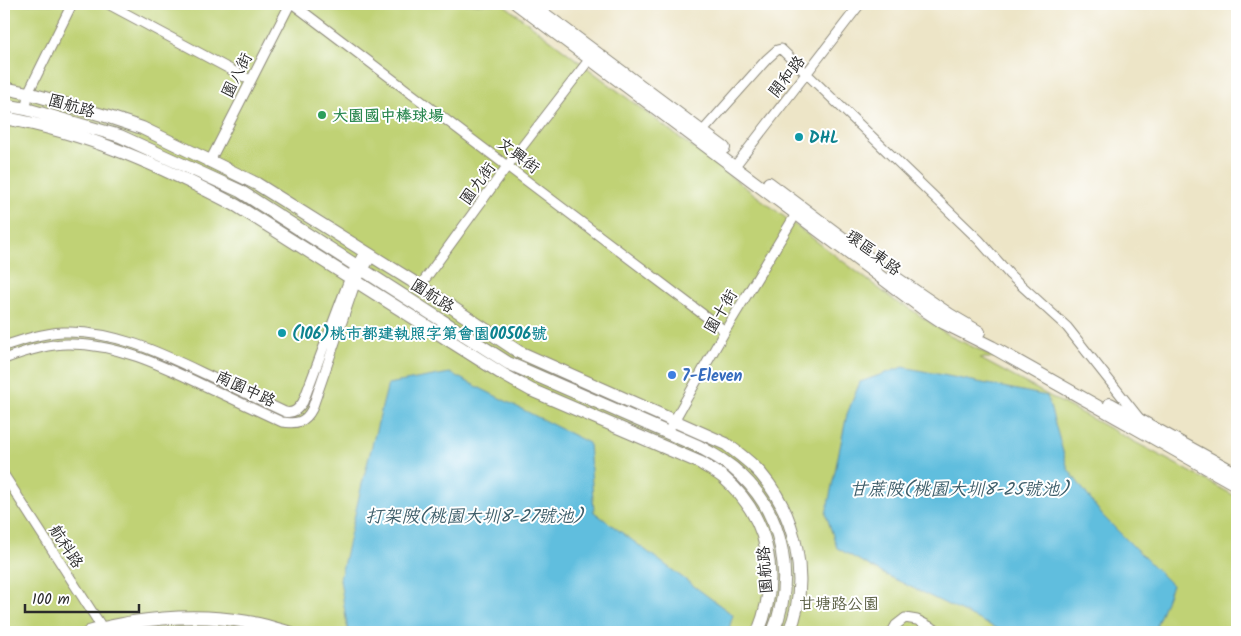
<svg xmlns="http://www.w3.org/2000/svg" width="1241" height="636" font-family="Kalam,'LXGW WenKai TC',sans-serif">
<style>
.green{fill:#c0d275;stroke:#767e50}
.water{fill:#60bede;stroke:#467484}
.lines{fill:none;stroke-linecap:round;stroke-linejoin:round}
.street-casing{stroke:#8c8879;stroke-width:11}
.secondary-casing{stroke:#8c8879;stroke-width:14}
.street{stroke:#fff;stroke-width:9}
.secondary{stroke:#fff;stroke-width:12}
.leisure-dot{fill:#2e9e5b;stroke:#fff;stroke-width:2}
.culture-dot{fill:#0f9aa8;stroke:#fff;stroke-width:2}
.shop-dot{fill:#3f7fe0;stroke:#fff;stroke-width:2}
.labels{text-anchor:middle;stroke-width:4;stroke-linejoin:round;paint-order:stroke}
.street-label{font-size:16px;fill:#2b2b2b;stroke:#fff}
.leisure-label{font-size:16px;font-weight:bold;fill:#27864d;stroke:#fff;text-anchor:start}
.culture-label{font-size:16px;font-weight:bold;fill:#0d838f;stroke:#fff;text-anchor:start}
.shop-label{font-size:16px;font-weight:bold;fill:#366cbe;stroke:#fff;text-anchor:start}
.park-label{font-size:16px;fill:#585d41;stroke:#fff}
.water-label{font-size:18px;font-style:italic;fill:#3e5e6a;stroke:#fff}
</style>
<rect width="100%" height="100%" fill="#fff"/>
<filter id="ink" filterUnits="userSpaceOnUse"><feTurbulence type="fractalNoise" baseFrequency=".02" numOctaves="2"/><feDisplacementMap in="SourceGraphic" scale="10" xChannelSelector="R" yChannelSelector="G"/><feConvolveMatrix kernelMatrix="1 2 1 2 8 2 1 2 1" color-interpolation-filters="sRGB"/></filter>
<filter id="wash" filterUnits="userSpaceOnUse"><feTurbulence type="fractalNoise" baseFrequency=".0096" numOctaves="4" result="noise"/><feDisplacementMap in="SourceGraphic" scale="20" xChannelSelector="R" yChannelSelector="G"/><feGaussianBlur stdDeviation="1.12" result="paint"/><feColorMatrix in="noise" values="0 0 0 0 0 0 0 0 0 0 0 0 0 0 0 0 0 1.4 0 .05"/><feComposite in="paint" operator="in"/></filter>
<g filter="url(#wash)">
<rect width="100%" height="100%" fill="#ede5c7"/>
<path class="green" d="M 4,4 L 503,4 L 902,306 L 903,304 L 950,336 L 996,358 L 979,358 L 1237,497 L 1237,632 L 4,632 Z"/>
<path class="water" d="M 903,367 L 1047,396 L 1068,469 L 1102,515 L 1172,585 L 1154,632 L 1004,632 L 884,574 L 837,548 L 826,514 L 847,414 L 860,382 Z
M 450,373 L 589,443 L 594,512 L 733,615 L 728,632 L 348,632 L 340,579 L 362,484 L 388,384 Z"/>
</g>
<g filter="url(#ink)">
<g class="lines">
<defs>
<path id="street" d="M 108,4 L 250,80
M 293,4 L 725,331
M 26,109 L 28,93 L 72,4
M 702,132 L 767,59 L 777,50 L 781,49 L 979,240 L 1010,275 L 1067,327 L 1139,418
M 210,161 L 290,4
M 735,166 L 860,4
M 420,286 L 508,165 L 592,56
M 4,346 C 22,340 43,333 63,332 C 114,330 161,353 205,374 C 232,387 258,399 285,412 C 294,414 298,409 303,402 L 350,277 L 365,251
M 4,359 C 23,352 46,344 67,344 C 116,343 163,366 205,386 C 231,398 256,410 282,422 C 296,424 305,423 312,409 L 356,281 L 372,256
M 671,426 L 725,331 L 799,209
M 4,475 L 105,632
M 892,632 L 896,625 L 905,618 L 917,620 L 940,632"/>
<path id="secondary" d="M 517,4 L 926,311 L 944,323 L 992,347 L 1237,485
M 531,4 L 724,148
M 4,88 L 28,93 L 109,117 L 142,128 L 210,161 L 257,184 L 420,286 L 519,352 L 726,444 C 738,453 751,462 761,474 C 796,515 811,581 789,632
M 4,105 L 26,109 L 120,136 L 240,191 L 508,363 L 698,446 C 714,455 729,463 742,476 C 784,516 795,580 773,632
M 4,118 C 86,132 164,167 237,206 L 504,375 L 531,390 L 701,463 C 708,468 717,472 724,478 C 769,517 781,577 758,632
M 769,183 L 877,264
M 893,276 L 950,315 L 979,332
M 1110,404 L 1237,474
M 89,632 C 103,627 118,625 133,622 C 172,616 210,615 248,622 C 262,624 276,629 289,632
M 180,632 L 205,632"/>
</defs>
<use href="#street" class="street-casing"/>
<use href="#secondary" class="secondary-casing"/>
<use href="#street" class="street"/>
<use href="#secondary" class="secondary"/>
</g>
</g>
<circle class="leisure-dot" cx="322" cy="115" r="5"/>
<g class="culture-dot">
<circle cx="799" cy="137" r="5"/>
<circle cx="282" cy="333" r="5"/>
</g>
<circle class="shop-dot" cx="672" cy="375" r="5"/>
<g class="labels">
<g class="street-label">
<text transform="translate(236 75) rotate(-63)" y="6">園八街</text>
<text transform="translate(786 76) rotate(-52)" y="6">開和路</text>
<text transform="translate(72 105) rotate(16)" y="6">園航路</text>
<text transform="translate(519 155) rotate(37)" y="6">文興街</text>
<text transform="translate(477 183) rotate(-54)" y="6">園九街</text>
<text transform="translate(874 252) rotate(37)" y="6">環區東路</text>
<text transform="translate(433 295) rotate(33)" y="6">園航路</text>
<text transform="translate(720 311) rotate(-59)" y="6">園十街</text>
<text transform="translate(246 388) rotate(25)" y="6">南園中路</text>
<text transform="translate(67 546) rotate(57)" y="6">航科路</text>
<text transform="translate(764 570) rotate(-94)" y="6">園航路</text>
</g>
<g class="leisure-label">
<text x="332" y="121">大園國中棒球場</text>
</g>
<g class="culture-label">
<text x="809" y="143">DHL</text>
<text x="292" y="339">(106)桃市都建執照字第會園00506號</text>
</g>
<g class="shop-label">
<text x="682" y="381">7-Eleven</text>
</g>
<g class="park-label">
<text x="839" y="609">甘塘路公園</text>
</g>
<g class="water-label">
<text x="959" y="495">甘蔗陂(桃園大圳8-25號池)</text>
<text x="474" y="522">打架陂(桃園大圳8-27號池)</text>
</g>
</g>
<rect width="1241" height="636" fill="none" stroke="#fff" stroke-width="20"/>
<path d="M25 604v8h114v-8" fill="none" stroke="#2b2b2b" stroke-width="2.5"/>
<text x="32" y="604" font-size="15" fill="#2b2b2b" stroke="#ffffff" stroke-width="4" paint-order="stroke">100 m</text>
</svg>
